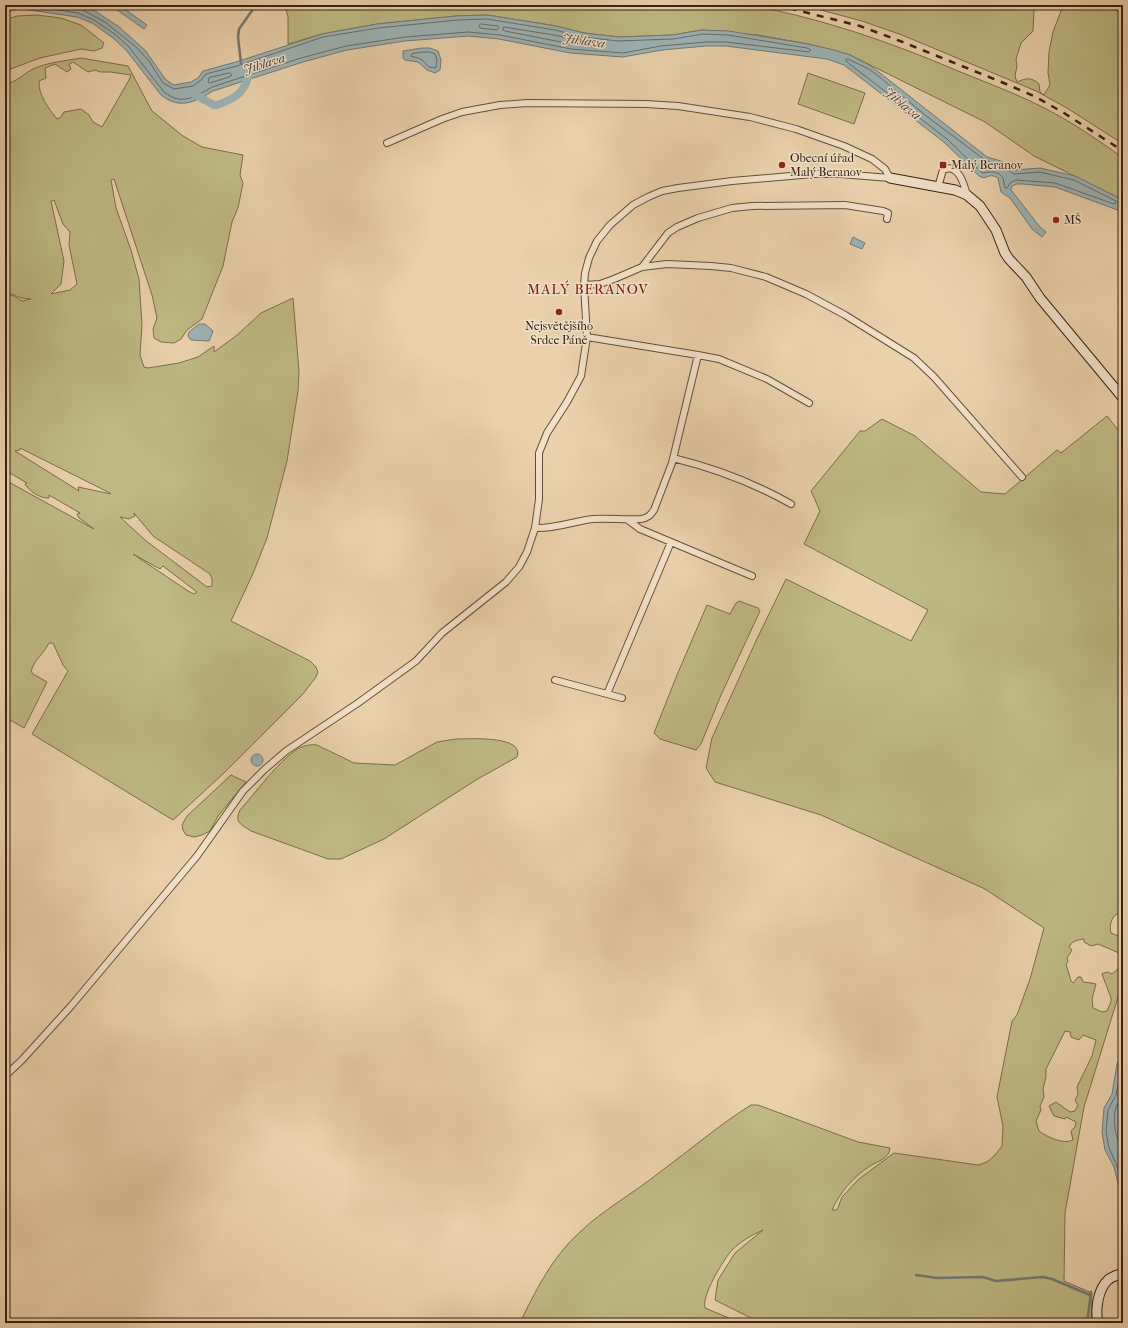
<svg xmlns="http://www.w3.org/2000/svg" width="1128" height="1328" font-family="'IM FELL French Canon',serif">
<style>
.green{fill:#bfb984;stroke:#7b6e4c;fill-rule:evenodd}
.water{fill:#9db4b6;stroke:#747a76}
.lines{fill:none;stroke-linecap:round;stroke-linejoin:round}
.shore{stroke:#6a6c66;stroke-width:1}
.stream{stroke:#747a76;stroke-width:2.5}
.canal{stroke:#9db4b6;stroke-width:8}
.street-casing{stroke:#644e3b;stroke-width:8}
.secondary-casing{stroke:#372315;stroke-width:11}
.street{stroke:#f1e1c9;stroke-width:6}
.secondary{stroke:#f1e1c9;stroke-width:9}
.rail{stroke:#372315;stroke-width:2.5;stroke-dasharray:7 7;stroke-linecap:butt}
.poi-dot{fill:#8f2418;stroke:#f1e1c9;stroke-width:1.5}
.labels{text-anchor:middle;stroke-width:3;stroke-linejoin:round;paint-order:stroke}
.poi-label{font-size:12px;fill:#372315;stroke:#f1e1c9;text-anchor:start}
.water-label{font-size:13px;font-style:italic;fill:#50473d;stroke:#f1e1c9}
.quarter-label{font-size:14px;letter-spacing:1px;fill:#7a1f14;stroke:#f1e1c9}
</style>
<rect width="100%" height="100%" fill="#ead1ac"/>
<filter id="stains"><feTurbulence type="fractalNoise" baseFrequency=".005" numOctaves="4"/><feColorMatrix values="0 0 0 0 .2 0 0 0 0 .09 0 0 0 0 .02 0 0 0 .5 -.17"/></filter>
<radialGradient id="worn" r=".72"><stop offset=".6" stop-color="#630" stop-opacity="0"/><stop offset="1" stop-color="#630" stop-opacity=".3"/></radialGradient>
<path class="green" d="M 285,5 L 357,6 L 748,5 C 821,18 890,42 958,71 C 982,81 1007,90 1030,101 C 1063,116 1094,137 1123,158 L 1123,200 L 1034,156 L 985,122 L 850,55 L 808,44 L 758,35 L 702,30 L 673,35 L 619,37 L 584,33 L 556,26 L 487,15 L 456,16 L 377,24 L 322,34 L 288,44 L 288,17 Z
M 802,5 L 1037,5 L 1034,11 L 1033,31 L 1021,43 L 1016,59 L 1017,66 L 1015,76 L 1017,82 C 1026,78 1032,77 1039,84 L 1040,92 L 1044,95 L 1050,85 L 1048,73 L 1049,52 L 1053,32 L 1061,11 L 1061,5 C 1082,5 1103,3 1123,14 L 1123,144 L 1067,108 L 1036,91 L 902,35 L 862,21 Z
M 37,15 L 61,18 L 81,25 L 104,43 L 102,48 L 94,51 L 81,49 L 40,58 L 5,71 L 5,20 L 17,16 Z
M 81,58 L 128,66 L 152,111 L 183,136 L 202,147 L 243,155 L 240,175 L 243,183 L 238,208 L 232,222 L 223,266 L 202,319 L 187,330 L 181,339 L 174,343 L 161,342 L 154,338 L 153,329 L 157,318 L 152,295 L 114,179 L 111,180 L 116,208 L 131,250 L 139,279 L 142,325 L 140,355 L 144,367 L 148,368 L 179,363 L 198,357 L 214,346 L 214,352 L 236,336 L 261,313 L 293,298 L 299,371 L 298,391 L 287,461 L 267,538 L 254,571 L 231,621 L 310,661 L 316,667 L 318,672 L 316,677 L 303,694 L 225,772 L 173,820 L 32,734 L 68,671 L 63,665 L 53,643 L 49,643 C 43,655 36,657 31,671 L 33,674 L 47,682 L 24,728 L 5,717 L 5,480 L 94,529 L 79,518 L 77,514 L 80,513 L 49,495 L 49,498 C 41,499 29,491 25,484 L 27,483 L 5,470 L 5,294 L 14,296 L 22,301 L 31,299 L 21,298 L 5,291 L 5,84 C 17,82 23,74 33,69 C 48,62 65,61 81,58 ZM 73,62 L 88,72 L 95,70 L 100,72 L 110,72 L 131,75 L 129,80 L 102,127 L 93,122 L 89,115 L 81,109 L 64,112 L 61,117 L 57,119 C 49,109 38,95 39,81 L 46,78 L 45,68 L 55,64 L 67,72 L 71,69 L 69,64 ZM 54,200 L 63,224 L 70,232 L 69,245 L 77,284 L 70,290 L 51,294 L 61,284 L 64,261 L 51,201 ZM 20,448 L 110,493 L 111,494 L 78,487 L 79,491 L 15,451 L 20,450 ZM 134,513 L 153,536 L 210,574 L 212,579 L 212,586 L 207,587 L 145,540 L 120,517 L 129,519 L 135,516 ZM 133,554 L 160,569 L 163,566 L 197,592 L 194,594 L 188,591 Z
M 808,73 L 865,93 L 854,124 L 798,104 Z
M 1107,416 L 1123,436 L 1123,917 L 1117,914 C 1111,917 1109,927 1111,933 L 1123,938 L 1123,981 L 1084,1107 L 1065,1213 L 1064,1281 L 1092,1293 L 1091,1323 L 758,1323 L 759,1322 L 715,1300 L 718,1280 L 735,1253 L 763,1230 C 752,1235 741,1241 732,1250 C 724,1259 701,1296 705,1308 L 729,1318 L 734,1323 L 520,1323 C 535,1291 553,1256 580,1232 C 604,1209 634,1193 660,1172 C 690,1150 719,1125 751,1105 L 758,1105 L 858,1142 L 890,1148 C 889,1159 878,1161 870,1166 C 853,1177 840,1192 832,1210 L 837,1210 L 842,1197 L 859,1179 L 894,1153 L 978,1165 L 987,1162 L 995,1155 L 1002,1146 L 1003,1126 L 997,1097 L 1012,1021 L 1017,1015 L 1030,979 L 1044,928 L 985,889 L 821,815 L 715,782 L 706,768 L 712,738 L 755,643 L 786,579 L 911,641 L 928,610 L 804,544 L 820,511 L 811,491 L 860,431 L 865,431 L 882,419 L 915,436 L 981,492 L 1005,494 L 1057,450 L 1061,453 ZM 1084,939 L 1084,942 L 1091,946 L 1098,944 L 1119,953 L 1123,957 L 1118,969 L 1112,974 L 1108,972 L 1104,973 L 1102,974 L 1111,998 L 1111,1002 L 1107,1011 L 1102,1012 L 1093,1008 L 1092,999 L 1096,984 L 1091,983 L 1083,982 L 1081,977 L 1078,977 L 1073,983 L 1071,981 L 1066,964 L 1068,962 L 1067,958 L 1072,950 L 1069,947 C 1072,941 1077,940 1084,939 ZM 1065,1031 L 1070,1032 L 1071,1037 L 1079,1040 L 1083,1035 L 1096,1040 L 1092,1056 L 1077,1087 L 1078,1094 L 1075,1100 L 1078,1105 L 1075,1111 L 1070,1112 L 1056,1102 L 1049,1106 L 1054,1116 L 1065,1119 L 1066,1117 L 1076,1122 L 1075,1127 L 1071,1131 L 1073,1140 C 1064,1145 1047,1137 1039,1131 L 1036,1121 L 1041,1110 L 1040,1106 L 1044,1097 L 1043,1089 L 1046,1077 L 1046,1069 Z
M 739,601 L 758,608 L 760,611 L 721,695 L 701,744 L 696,750 L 660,739 L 654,733 L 677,675 L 707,605 L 730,614 L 736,603 Z
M 456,739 C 469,739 525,735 517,757 L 476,780 L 384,839 L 341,859 L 328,859 L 251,831 C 241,824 234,823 240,810 C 256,792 277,763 296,750 C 302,746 310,744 317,745 L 354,763 L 395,765 L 437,742 Z
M 231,775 L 246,782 L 218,816 L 210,831 L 202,835 L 194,837 L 186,835 L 183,830 L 182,825 L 187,816 Z"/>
<path class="water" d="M 5,5 L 82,5 L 95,11 L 118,26 L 145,50 L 166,80 L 174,85 L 191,82 L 198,78 L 203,71 L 236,62 L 322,34 L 377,24 L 456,16 L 487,15 L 556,26 L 584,33 L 619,37 L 673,35 L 702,30 L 729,31 L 808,44 L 834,50 L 850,55 L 871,66 L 987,157 L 1001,161 L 1015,170 L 1040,168 L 1075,176 L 1123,200 L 1123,212 L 1055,187 L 1023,184 L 1017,184 L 1012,186 L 1011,190 L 1040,227 L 1046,232 L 1042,237 L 1032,229 L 1010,198 L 1001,192 L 998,178 C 993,175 990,175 984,178 L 979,176 L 945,143 L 844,65 L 827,59 L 726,46 L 706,46 L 662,50 L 623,57 L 570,53 L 499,39 L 468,36 L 405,41 L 347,50 L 303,62 L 213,91 C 195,102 180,110 161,95 L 126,50 L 113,38 L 92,23 L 77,17 L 23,9 L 13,10 L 5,14 Z
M 110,5 L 119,5 L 147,25 L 144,29 Z
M 422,48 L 430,48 L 438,51 L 441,60 L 440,70 L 435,73 L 427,70 L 418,62 L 405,60 L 403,58 L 403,51 Z
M 853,237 L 865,243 L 862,249 L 850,244 Z
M 199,324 L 205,324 L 213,331 L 209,341 L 191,340 L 188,336 L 189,332 Z
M251 760a6 6 0 1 1 12 0a6 6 0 1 1-12 0Z
M 1123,1051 L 1123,1096 L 1118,1118 L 1120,1136 L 1123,1144 L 1123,1219 L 1121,1195 L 1114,1167 L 1105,1150 L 1102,1132 L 1104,1108 L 1112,1094 L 1117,1064 Z"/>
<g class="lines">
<path class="shore" d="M 26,5 L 78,13 L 94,20 L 116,35 L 129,47 L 164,92 C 182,106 195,97 212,87 L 301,58 L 346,46 L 405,37 L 468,32 L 500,35 L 571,49 L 623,53 L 661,46 L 706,42 L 726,42 L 809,52 L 811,50 L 807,48 L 728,35 L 703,34 L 673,39 L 618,41 L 583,37 L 555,30 L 487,19 L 457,20 L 378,28 L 323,37 L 237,66 L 206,74 L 201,80 L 193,86 L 174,89 L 163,83 L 149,61 L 136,47 L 105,22 L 83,10 L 81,5
M 481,24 L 498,26 L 499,28 L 497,30 L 480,28 L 479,26 Z
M 504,27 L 554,35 L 576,40 L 577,43 L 576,44 L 571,44 L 505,31 L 503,30 Z
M 422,52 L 430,52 L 435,54 L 437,60 L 436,68 L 429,67 L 421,59 L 411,56 L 412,54 Z
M 848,59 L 869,69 L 882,79 L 925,115 L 985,160 L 1000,165 L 1014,174 L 1040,172 L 1074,180 L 1116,201 L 1116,203 L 1114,204 L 1055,183 L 1016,180 L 1010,183 L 1007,188 L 1005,188 C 1004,185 1004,181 1003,178 C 999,171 990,171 984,173 L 981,172 L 947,139 L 847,62 L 846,60 Z
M 230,73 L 232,75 L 229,77 L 210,83 L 208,82 L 209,78 Z
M 1123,1061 L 1116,1095 L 1108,1110 L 1106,1131 L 1109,1148 L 1117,1166 L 1123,1187
M 1123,1100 C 1110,1102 1114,1134 1119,1142 L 1123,1143"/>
<path class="stream" d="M 241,63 L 238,37 L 239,29 L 256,5
M 1119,1253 L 1123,1247
M 916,1275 L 937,1278 L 983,1277 L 996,1281 L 1043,1277 L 1052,1279 L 1090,1295
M 1087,1323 L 1091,1292"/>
<path class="canal" d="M 192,93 L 214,105
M 217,105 C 238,98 247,90 250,68"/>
<defs>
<path id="street" d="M 387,143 L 442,119 L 462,112 L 500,105 L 527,103 L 646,104 L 678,106 L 750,117 L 796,129 L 844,146 L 872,159 L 885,169 L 890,178
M 938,187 L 943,170 C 958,162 964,184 967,195
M 642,267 L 668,233 L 677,227 L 698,218 L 732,208 L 752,206 L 845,205 L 883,211 L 888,213 L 887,219
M 584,285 L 600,284 L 614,279 L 642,267 L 667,264 L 711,266 L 731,268 L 766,277 L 806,294 L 845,315 L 914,358 L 934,377 L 1022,477
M 587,337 L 698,355 L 719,359 L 767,379 L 809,403
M 673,458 C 714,468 754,483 791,504
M 628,520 L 640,529 L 752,576
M 535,528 C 555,529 574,521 593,519 C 609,518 625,520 641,519 C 647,518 650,516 654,510 L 672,463 L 698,355
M 555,680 L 607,694 L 671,542
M 607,694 L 622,698
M 5,1076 L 22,1060 L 71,1006 L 197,856 L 243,791 L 264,770 L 286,751 L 358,703 L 416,661 L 442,633 L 506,582 L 519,567 L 527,552 L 535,528 L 539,499 L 539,453 L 547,433 L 567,402 L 581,376 L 587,337 L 584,285 L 585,273 L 589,258 L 597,241 L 610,225 L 633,205 L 648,197 L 662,191 L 678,188 L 732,181 L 813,174 L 840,174 L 890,178"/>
<path id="secondary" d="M 890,178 L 955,190 L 967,195 L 980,206 L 996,230 L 1005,253 L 1009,259 L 1026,277 L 1040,298 L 1123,398
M 1098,1323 C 1095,1310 1098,1289 1108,1280 C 1112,1276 1118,1275 1123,1273"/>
</defs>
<use href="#street" class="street-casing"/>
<use href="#secondary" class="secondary-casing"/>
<use href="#street" class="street"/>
<use href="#secondary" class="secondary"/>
<path class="rail" d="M 776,5 L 860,26 L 900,41 L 999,81 L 1034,96 L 1064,113 L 1123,151"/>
</g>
<g class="poi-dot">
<circle cx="782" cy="165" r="4"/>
<rect x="939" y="161" width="8" height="8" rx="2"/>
<circle cx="1056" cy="220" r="4"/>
<circle cx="559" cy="312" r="4"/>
</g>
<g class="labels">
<g class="poi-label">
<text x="790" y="162">Obecní úřad<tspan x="790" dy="14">Malý Beranov</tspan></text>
<text x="951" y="169">Malý Beranov</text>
<text x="1064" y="224">MŠ</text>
<text x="559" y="330" text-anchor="middle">Nejsvětějšího<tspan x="559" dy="14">Srdce Páně</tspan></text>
</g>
<g class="water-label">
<text transform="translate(584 40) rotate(8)" y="5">Jihlava</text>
<text transform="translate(264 63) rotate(-17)" y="5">Jihlava</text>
<text transform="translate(903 103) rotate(39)" y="5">Jihlava</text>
</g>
<g class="quarter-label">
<text x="588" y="294">MALÝ BERANOV</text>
</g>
</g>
<rect width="1128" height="1328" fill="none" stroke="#ead1ac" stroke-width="20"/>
<rect x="6" y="6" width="1116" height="1316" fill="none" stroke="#372315" stroke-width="2"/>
<rect x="10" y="10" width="1108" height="1308" fill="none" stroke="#372315"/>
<rect width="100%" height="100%" filter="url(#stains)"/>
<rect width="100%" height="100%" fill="url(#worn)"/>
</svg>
